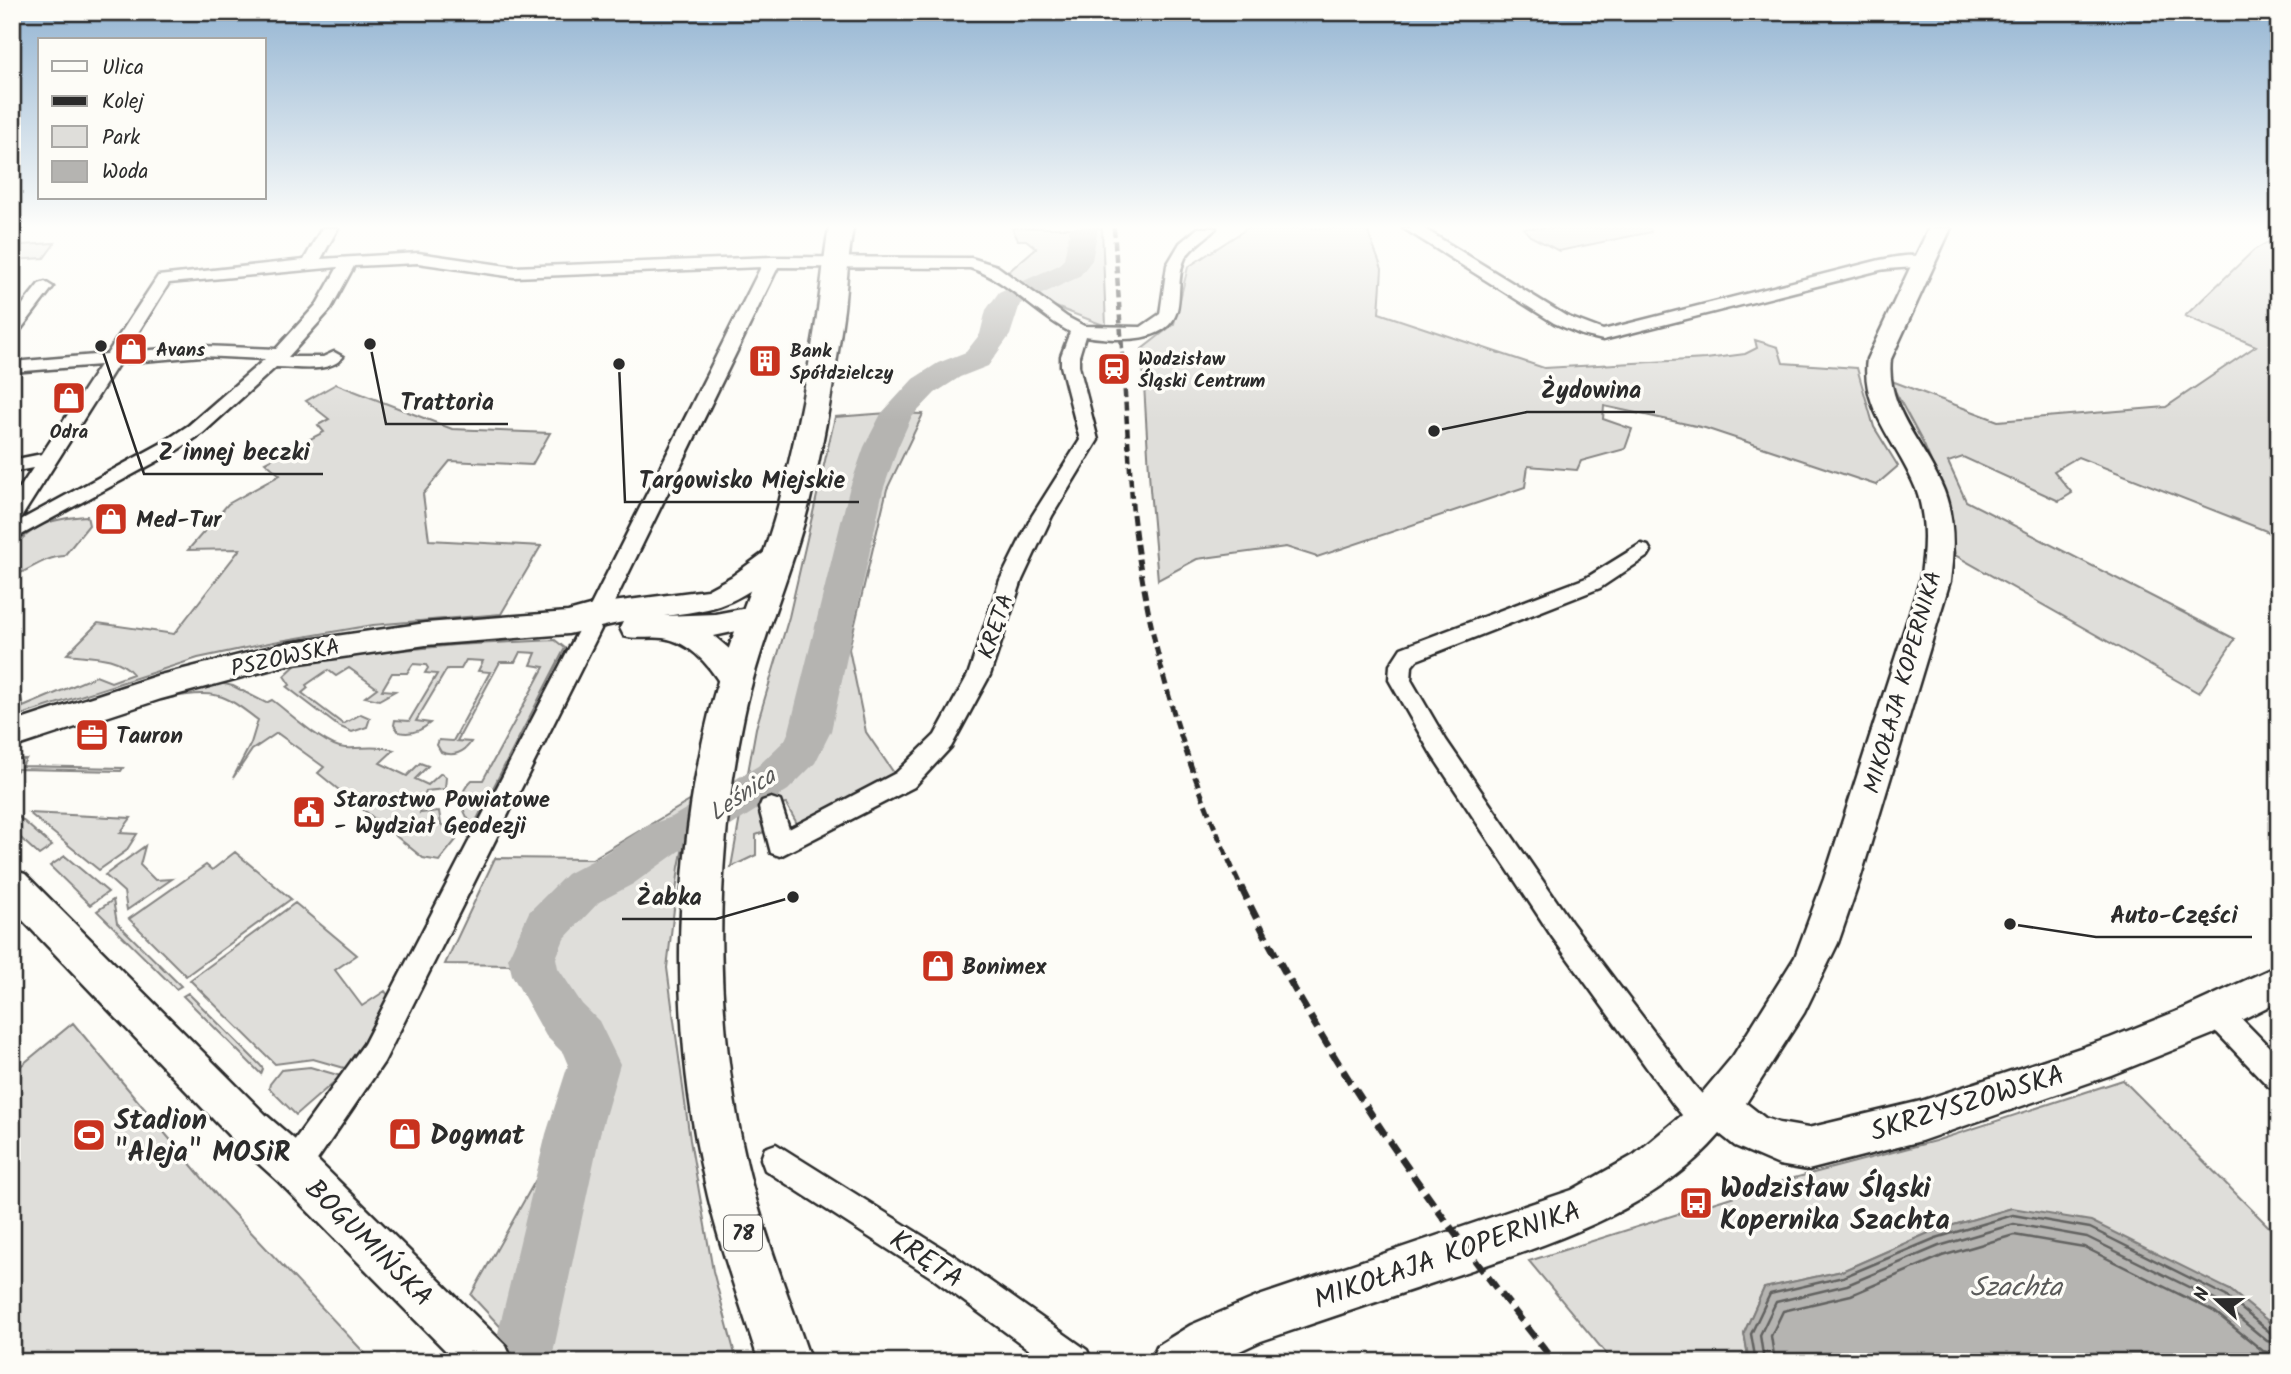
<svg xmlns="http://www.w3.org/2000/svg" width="2291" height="1374" font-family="Kalam,sans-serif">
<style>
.green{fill:#dfdeda;stroke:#858482;stroke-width:2}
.water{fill:#b5b4b1;stroke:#7e7d7b;stroke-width:2}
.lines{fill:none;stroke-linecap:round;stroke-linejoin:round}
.shore{stroke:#626261;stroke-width:2.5}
.river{fill:#b5b4b1;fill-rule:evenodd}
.street-casing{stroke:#2b2b2b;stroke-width:5}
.secondary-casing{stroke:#2b2b2b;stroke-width:5}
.primary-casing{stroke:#2b2b2b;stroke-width:5}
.street{fill:#fdfcf7;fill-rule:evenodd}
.secondary{fill:#fdfcf7;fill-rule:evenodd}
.primary{fill:#fdfcf7;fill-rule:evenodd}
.rail-far2{stroke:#2b2b2b;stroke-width:4.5;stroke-dasharray:8 4.5;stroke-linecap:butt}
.rail-far1{stroke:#2b2b2b;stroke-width:5;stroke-dasharray:10 5;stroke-linecap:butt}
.rail{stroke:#2b2b2b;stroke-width:7;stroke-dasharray:14 7;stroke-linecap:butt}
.labels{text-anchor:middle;stroke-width:7;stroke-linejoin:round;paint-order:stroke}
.far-poi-label{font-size:19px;font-weight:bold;fill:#2b2b2b;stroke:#fdfcf7;text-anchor:start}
.shield{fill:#fdfcf7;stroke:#6a6a68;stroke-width:2}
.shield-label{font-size:21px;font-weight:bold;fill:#2b2b2b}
.poi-label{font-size:23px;font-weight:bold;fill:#2b2b2b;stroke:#fdfcf7;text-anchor:start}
.street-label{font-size:23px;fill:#2b2b2b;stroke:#fdfcf7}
.water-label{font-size:24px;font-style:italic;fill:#5b5b5a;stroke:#fdfcf7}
.near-street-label{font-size:28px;fill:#2b2b2b;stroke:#fdfcf7}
.near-poi-label{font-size:28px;font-weight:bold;fill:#2b2b2b;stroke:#fdfcf7;text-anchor:start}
.near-water-label{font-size:28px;font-style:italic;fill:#5b5b5a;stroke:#fdfcf7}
.leader{fill:none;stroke:#2b2b2b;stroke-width:2.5}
.callout-dot{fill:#2b2b2b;stroke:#fdfcf7;stroke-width:2.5}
.callout-label{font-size:24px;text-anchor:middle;font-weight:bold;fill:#2b2b2b;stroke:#fdfcf7;stroke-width:7;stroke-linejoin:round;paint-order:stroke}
</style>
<rect width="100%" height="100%" fill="#fdfcf7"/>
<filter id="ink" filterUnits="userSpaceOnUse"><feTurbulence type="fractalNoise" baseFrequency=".0143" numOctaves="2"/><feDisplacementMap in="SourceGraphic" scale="14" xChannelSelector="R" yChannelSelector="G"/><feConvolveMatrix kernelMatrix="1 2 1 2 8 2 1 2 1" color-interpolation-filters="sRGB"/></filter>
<g filter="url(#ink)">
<path class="green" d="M 1012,228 L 1102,228 L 1106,326 L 1048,304 L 1007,273 L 1036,248 L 1026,240 L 1018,240 Z
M 1248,228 L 1364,228 L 1367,230 L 1382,269 L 1379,313 L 1544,368 L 1706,359 L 1745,354 L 1757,348 L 1755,340 L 1778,347 L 1783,363 L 1857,368 L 1874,427 L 1898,466 L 1876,485 L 1705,428 L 1604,406 L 1603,419 L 1632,429 L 1625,449 L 1581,461 L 1577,470 L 1528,466 L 1525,487 L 1317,557 L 1286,547 L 1197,559 L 1158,580 L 1150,489 L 1142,349 L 1174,324 L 1188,267 Z
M 1523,228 L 1650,228 L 1651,232 L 1559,251 L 1530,236 Z
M 2279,236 L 2279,536 L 2078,457 L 2054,471 L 2072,493 L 2059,501 L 1963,457 L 1948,462 L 1966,501 L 2235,639 L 2199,693 L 1955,555 L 1946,497 L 1924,445 L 1889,380 L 1998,421 L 2166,407 L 2256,346 L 2185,316 L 2254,250 Z
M 55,243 L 44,258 L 12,260 L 12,250 L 22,245 Z
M 336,384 L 452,429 L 550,433 L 532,465 L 450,461 L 423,494 L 429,540 L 541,546 L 501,614 L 373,625 L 274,642 L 198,658 L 12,718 L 12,698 L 21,697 L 23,707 L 96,676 L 111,682 L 133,674 C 118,655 90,657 67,654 L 98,623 L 174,634 L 240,549 L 188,550 L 228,504 L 280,475 L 265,462 L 324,432 L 318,425 L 329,419 L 306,401 Z
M 888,413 L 923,414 L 887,489 L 849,649 L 866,732 L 896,776 L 800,829 L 786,804 L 764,809 L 764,832 L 756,835 L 756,855 L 731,867 L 756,728 L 789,617 L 835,417 Z
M 87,516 L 89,525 L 64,556 C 45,557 30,570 12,577 L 12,547 C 40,522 50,519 87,516 Z
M 555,640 L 565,648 L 475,823 L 471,823 C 460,809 458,792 472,780 L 483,780 L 544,667 L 531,665 L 536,653 L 520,652 L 515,662 L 500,662 L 457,741 L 471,742 C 464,753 453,757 441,752 L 437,745 L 439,740 L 453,741 L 490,672 L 478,671 L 483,661 L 466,660 L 461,669 L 447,669 L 416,721 L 430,723 C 421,731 411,735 399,732 L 394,725 L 395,720 L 409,721 L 437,674 L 425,673 L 428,668 L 426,665 L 413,664 L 407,673 L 392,673 L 382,690 L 395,691 L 379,700 L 365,697 L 377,688 L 349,668 L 336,676 L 328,670 L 306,685 L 308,688 L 302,693 L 343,724 L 361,714 L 370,718 L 367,727 L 352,732 L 338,726 L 287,687 L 290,685 L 284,676 L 298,663 L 353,655 L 455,645 Z
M 220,683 L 233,686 L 266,703 L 272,700 C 289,712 325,747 345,748 C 362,749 376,745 394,750 L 380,763 L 407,776 L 420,763 L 428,766 L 415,779 L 428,785 L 441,773 L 446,777 L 445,789 L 426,791 L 420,813 L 439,811 L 441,824 L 456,840 L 439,861 L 423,858 L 318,773 L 324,767 L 277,733 L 252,750 L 233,778 L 251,743 L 258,720 C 248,713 238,704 227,699 C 195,683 129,710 96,721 L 205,685 Z
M 12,759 L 26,759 L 22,766 L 123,768 L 121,771 L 18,769 L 12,776 Z
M 693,799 L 679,867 L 667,968 L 690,1140 L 713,1271 L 737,1362 L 533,1362 L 471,1295 L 543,1167 L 583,1066 L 514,965 L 445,964 L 495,858 L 592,859 Z
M 12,812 L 12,811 L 52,846 L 39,855 L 12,830 Z
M 29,813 L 131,818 L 120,833 L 137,834 L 126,851 L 99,870 Z
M 145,846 L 140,865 L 155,880 L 172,879 L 127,910 L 124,892 L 105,875 Z
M 235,852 L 291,899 L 186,976 L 129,919 L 206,865 L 212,870 Z
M 65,856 L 108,892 L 90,905 L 50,866 Z
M 113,900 L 117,923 L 181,986 L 176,989 L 97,911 Z
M 295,903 L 357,955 L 335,970 L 362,1006 L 385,991 L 390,998 L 366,1046 L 348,1069 L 313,1059 L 275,1064 L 190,980 Z
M 188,993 L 260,1065 L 263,1069 L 261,1074 L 183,996 Z
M 73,1023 L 218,1197 L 373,1362 L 12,1362 L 12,1073 Z
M 310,1067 L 341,1076 L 296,1115 L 269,1088 L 270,1084 L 281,1070 Z
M 2123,1080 L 2279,1237 L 2279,1330 L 2230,1290 L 2012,1208 L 1933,1231 L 1842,1271 L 1764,1288 L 1744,1333 L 1749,1362 L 1613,1362 L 1529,1261 L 1779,1182 L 1935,1141 Z"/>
<path class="water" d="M 2012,1208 L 2091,1221 L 2230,1290 L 2279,1330 L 2279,1362 L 1749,1362 L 1744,1333 L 1764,1288 L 1842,1271 L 1933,1231 Z"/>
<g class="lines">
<path class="shore" d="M 1756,1362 L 1751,1334 L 1770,1294 L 1843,1277 L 1936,1238 L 2013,1215 L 2090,1228 L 2226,1296 L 2272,1334 L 2279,1335
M 1764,1362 L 1760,1335 L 1776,1302 L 1847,1285 L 1939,1246 L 2014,1224 L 2087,1237 L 2221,1303 L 2267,1341 L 2279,1344
M 1775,1362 L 1771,1336 L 1783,1311 L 1851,1295 L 1942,1256 L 2014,1235 L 2084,1247 L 2215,1312 L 2263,1351 L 2279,1355"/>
<path class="river" d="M 1070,228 L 1098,228 L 1092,260 L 1079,277 L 1020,304 L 1010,335 L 988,366 L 960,377 L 935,393 L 911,418 L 898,447 L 883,490 L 831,731 L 815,763 L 788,790 L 702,844 L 679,851 L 633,884 L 599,902 L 564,939 L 556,958 L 558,968 L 582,1004 L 599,1021 L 620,1064 L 600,1134 L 551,1362 L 491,1362 L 546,1134 L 568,1065 L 563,1053 L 546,1036 L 512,975 L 508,958 L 529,912 L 567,874 L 601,856 L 648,825 L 672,817 L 758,766 L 785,740 L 789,731 L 849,490 L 864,447 L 881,414 L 913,379 L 938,363 L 966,352 L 980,334 L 986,310 L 999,292 L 1059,265 L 1064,259 Z"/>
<defs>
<path id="street" d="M 322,228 L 338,228 L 321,259 L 418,253 L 514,267 L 772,257 L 971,258 L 997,266 L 1067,317 L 1084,326 L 1141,327 L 1160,314 L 1167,265 L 1180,243 L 1198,228 L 1216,228 C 1206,239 1193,245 1185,258 C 1176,277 1182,302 1175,316 C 1162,345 1111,340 1085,336 L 1079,356 L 1079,366 L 1098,440 L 1052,516 L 1022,580 L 990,675 L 951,747 L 914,787 L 780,856 L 771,853 L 759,808 L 762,801 L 771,798 L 780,801 L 789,829 L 896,773 L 935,735 L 968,675 L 1000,580 L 1032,516 L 1080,440 L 1061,366 L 1061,356 L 1070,332 C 1035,314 1007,279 970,268 L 778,267 L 608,615 L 605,620 L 597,623 L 589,620 L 586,615 L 761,267 L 514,277 L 418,263 L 354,266 L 330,310 L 288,357 L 323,357 L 334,352 L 343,357 C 329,374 297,367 276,367 L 203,433 L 176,451 L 12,540 L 12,524 L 19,521 L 12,522 L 12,500 L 33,468 L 12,472 L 12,460 L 42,454 L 100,365 L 12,372 L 12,362 L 107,354 L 158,276 L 304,260 ZM 338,267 L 317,304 L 276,349 L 202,346 L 126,352 L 169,283 ZM 202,356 L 265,359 L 189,425 L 162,443 L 19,521 L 119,363 Z
M 1403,228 L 1423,228 L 1566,316 L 1603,330 L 1880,260 C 1895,257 1921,251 1933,262 C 1925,269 1894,267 1880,270 L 1603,340 L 1582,335 L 1554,323 Z
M 45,282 L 53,287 L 18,333 L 12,334 L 12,318 L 39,284 Z
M 1641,544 L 1648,546 L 1651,551 L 1648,556 L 1600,588 L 1417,660 L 1412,666 L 1411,680 L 1446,740 L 1571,922 L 1693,1084 L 1717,1111 L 1721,1121 L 1717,1131 L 1706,1135 L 1695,1131 L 1673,1104 L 1553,938 L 1430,752 L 1389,680 L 1390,665 L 1401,648 L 1586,578 Z
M 590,621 L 598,624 L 601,629 L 384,1062 L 305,1178 L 294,1182 L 283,1178 L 279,1167 L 283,1156 L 364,1044 L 579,629 L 582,624 Z
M 2217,1000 L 2227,1004 L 2279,1057 L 2279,1091 L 2269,1087 L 2207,1022 L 2203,1013 L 2207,1004 Z
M 776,1144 L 953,1255 L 1087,1350 L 1092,1362 L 1046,1362 L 931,1277 L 765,1170 L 761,1159 L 765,1148 Z"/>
<path id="secondary" d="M 1929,228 L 1951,228 L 1891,359 C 1885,410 1927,446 1944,491 C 1955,520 1954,551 1950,581 L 1860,879 L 1838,943 L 1804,1013 L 1746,1103 L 1765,1118 L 1779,1123 L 1808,1128 L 1921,1101 L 2110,1038 L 2185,1008 L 2279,965 L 2279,1001 L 2213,1034 L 2111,1075 L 1921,1141 L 1808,1170 L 1779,1165 L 1735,1146 L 1720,1134 C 1652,1213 1550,1243 1454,1276 C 1390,1297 1326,1319 1261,1341 L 1216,1362 L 1150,1362 L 1157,1346 L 1191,1325 L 1259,1296 L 1572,1190 L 1634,1155 L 1687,1111 L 1733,1056 L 1795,957 L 1824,879 L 1920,581 C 1925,550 1927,519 1916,489 C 1899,445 1860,409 1867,359 Z
M 779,546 L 789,549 L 793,556 C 787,566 777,572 768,578 C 730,607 711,610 664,616 L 715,614 L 758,606 L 769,610 L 773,617 L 769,624 L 714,636 L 734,653 L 751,682 L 746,690 L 735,694 L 724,690 C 711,667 691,642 663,638 C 649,636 638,640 624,636 L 620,628 L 623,622 L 568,634 L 426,645 L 287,665 L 161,699 L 12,748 L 12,723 L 156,676 L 287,643 L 426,623 L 568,612 L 597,604 L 707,590 L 731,577 L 769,549 Z
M 12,870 L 25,874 L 266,1115 L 309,1152 L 506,1346 L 513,1362 L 457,1362 L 279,1182 L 236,1143 L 12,909 Z"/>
<path id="primary" d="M 829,228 L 853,228 C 848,255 847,282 844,309 C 836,369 826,429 813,487 C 796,566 760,638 744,716 C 712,868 713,1034 752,1185 C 768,1245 791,1303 811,1362 L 759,1362 C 740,1302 718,1244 705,1183 C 670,1032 672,864 709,714 C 728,636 765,565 783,487 C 798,428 809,369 818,309 C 822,282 824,255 829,228 Z"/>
</defs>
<use href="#street" class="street-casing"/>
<use href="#secondary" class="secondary-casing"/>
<use href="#primary" class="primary-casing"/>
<use href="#street" class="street"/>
<use href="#secondary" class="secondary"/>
<use href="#primary" class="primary"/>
<path class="rail-far2" d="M 1114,228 L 1133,515"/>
<path class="rail-far1" d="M 1133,514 C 1148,646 1185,769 1242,889"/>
<path class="rail" d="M 1241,887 C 1324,1059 1435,1214 1555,1362"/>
</g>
</g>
<linearGradient id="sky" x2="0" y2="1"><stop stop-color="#93b4d2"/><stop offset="0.54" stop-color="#fefefb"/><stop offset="1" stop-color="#fefefb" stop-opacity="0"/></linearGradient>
<rect width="2291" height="420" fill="url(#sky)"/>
<defs>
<symbol id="shop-square" viewBox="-11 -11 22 22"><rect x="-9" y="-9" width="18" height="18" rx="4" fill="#c8321e" stroke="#fdfcf7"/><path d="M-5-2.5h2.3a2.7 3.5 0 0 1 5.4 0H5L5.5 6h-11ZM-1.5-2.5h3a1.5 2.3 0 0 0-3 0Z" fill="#fff"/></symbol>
<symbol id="building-square" viewBox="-11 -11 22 22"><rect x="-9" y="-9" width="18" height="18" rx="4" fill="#c8321e" stroke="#fdfcf7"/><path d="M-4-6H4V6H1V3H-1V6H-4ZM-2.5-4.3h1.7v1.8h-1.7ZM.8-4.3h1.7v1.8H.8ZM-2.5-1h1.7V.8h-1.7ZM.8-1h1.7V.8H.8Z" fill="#fff"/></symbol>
<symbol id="station-square" viewBox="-11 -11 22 22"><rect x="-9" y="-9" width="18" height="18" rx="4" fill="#c8321e" stroke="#fdfcf7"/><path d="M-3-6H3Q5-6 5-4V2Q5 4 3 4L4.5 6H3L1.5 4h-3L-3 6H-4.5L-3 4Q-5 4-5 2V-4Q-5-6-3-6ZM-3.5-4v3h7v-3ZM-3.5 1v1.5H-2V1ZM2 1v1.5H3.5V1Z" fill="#fff"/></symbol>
<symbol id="office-square" viewBox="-11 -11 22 22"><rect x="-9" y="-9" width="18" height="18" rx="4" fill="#c8321e" stroke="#fdfcf7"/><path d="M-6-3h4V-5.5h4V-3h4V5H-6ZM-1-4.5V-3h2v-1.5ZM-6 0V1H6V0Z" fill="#fff"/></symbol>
<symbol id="civic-square" viewBox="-11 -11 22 22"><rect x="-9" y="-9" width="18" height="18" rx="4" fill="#c8321e" stroke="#fdfcf7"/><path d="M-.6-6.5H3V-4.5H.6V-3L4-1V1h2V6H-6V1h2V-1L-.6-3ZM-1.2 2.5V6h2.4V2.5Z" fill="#fff"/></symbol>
<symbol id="stadium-square" viewBox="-11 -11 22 22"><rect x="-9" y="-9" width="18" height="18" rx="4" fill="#c8321e" stroke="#fdfcf7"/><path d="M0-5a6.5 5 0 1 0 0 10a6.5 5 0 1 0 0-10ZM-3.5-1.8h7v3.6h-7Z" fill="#fff"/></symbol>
<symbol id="bus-square" viewBox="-11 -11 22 22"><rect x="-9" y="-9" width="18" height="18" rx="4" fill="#c8321e" stroke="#fdfcf7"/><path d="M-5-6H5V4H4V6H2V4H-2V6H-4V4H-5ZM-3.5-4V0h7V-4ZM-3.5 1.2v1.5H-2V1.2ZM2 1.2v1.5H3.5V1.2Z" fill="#fff"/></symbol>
</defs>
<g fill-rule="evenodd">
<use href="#shop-square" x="112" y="330" width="38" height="38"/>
<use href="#building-square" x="746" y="342" width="38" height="38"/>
<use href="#station-square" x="1095" y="350" width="38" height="38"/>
<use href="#shop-square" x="50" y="379" width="38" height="38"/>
<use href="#shop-square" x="92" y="500" width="38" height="38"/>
<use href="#office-square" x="73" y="716" width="38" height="38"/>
<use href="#civic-square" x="290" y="793" width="38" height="38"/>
<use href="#shop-square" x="919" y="947" width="38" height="38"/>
<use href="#shop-square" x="386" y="1115" width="38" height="38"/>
<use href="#stadium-square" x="70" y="1116" width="38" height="38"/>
<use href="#bus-square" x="1677" y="1184" width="38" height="38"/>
</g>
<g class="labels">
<g class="far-poi-label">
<text x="156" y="356">Avans</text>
<text x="790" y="357">Bank<tspan x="790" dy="22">Spółdzielczy</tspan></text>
<text x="1138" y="365">Wodzisław<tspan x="1138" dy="22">Śląski Centrum</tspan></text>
<text x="69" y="438" text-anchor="middle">Odra</text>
</g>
<rect class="shield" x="724" y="1215.5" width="38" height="35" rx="5"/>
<g class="shield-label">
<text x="743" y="1240">78</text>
</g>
<g class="poi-label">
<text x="136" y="527">Med-Tur</text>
<text x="116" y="743">Tauron</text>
<text x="334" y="807">Starostwo Powiatowe<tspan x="334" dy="26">- Wydział Geodezji</tspan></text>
<text x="962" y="974">Bonimex</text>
</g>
<g class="street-label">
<text transform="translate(995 626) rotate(-71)" y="8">KRĘTA</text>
<text transform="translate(285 657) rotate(-12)" y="8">PSZOWSKA</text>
<text transform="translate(1902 682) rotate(-74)" y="8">MIKOŁAJA KOPERNIKA</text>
</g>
<g class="water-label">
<text transform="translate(742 794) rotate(-34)" y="8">Leśnica</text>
</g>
<g class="near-street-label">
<text transform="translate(1967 1102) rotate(-17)" y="10">SKRZYSZOWSKA</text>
<text transform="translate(370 1242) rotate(45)" y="10">BOGUMIŃSKA</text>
<text transform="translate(1447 1254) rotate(-19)" y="10">MIKOŁAJA KOPERNIKA</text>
<text transform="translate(927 1258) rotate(34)" y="10">KRĘTA</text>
</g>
<g class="near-poi-label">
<text x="114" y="1129">Stadion<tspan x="114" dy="32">"Aleja" MOSiR</tspan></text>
<text x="430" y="1144">Dogmat</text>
<text x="1720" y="1197">Wodzisław Śląski<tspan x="1720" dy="32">Kopernika Szachta</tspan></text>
</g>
<g class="near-water-label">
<text x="2016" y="1296">Szachta</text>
</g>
</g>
<path class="leader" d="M1434 431L1527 412H1655M370 344L386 424H508M101 346L144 474H323M619 364L625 502H859M793 897L716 919H622M2010 924L2096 937H2252"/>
<g class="callout-dot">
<circle cx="1434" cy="431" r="7"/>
<circle cx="370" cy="344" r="7"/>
<circle cx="101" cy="346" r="7"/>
<circle cx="619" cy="364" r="7"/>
<circle cx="793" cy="897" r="7"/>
<circle cx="2010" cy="924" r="7"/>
</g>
<g class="callout-label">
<text x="1591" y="398">Żydowina</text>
<text x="447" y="410">Trattoria</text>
<text x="234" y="460">Z innej beczki</text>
<text x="742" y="488">Targowisko Miejskie</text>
<text x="669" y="905">Żabka</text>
<text x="2174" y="923">Auto-Części</text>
</g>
<rect width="2291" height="1374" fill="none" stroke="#fdfcf7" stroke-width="42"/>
<rect x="21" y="21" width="2249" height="1332" fill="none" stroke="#2b2b2b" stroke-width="2.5" filter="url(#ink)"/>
<rect x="38" y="38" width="228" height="161" fill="#fdfcf7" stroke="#a9a8a5" stroke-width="2"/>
<rect x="52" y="61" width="35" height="10" fill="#fdfcf7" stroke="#a9a8a5" stroke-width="2"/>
<text x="102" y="74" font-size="21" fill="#2b2b2b">Ulica</text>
<rect x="52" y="96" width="35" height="10" fill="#2b2b2b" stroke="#a9a8a5" stroke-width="2"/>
<text x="102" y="108" font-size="21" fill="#2b2b2b">Kolej</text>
<rect x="52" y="126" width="35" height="21" fill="#dfdeda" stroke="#a9a8a5" stroke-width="2"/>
<text x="102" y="144" font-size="21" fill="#2b2b2b">Park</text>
<rect x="52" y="161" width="35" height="21" fill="#b5b4b1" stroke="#a9a8a5" stroke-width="2"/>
<text x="102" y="178" font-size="21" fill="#2b2b2b">Woda</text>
<g transform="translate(2217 1300) rotate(291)" stroke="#fdfcf7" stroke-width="5" paint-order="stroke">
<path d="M0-5L12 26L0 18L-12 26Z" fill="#2b2b2b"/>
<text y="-10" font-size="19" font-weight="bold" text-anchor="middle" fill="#2b2b2b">N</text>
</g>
</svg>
